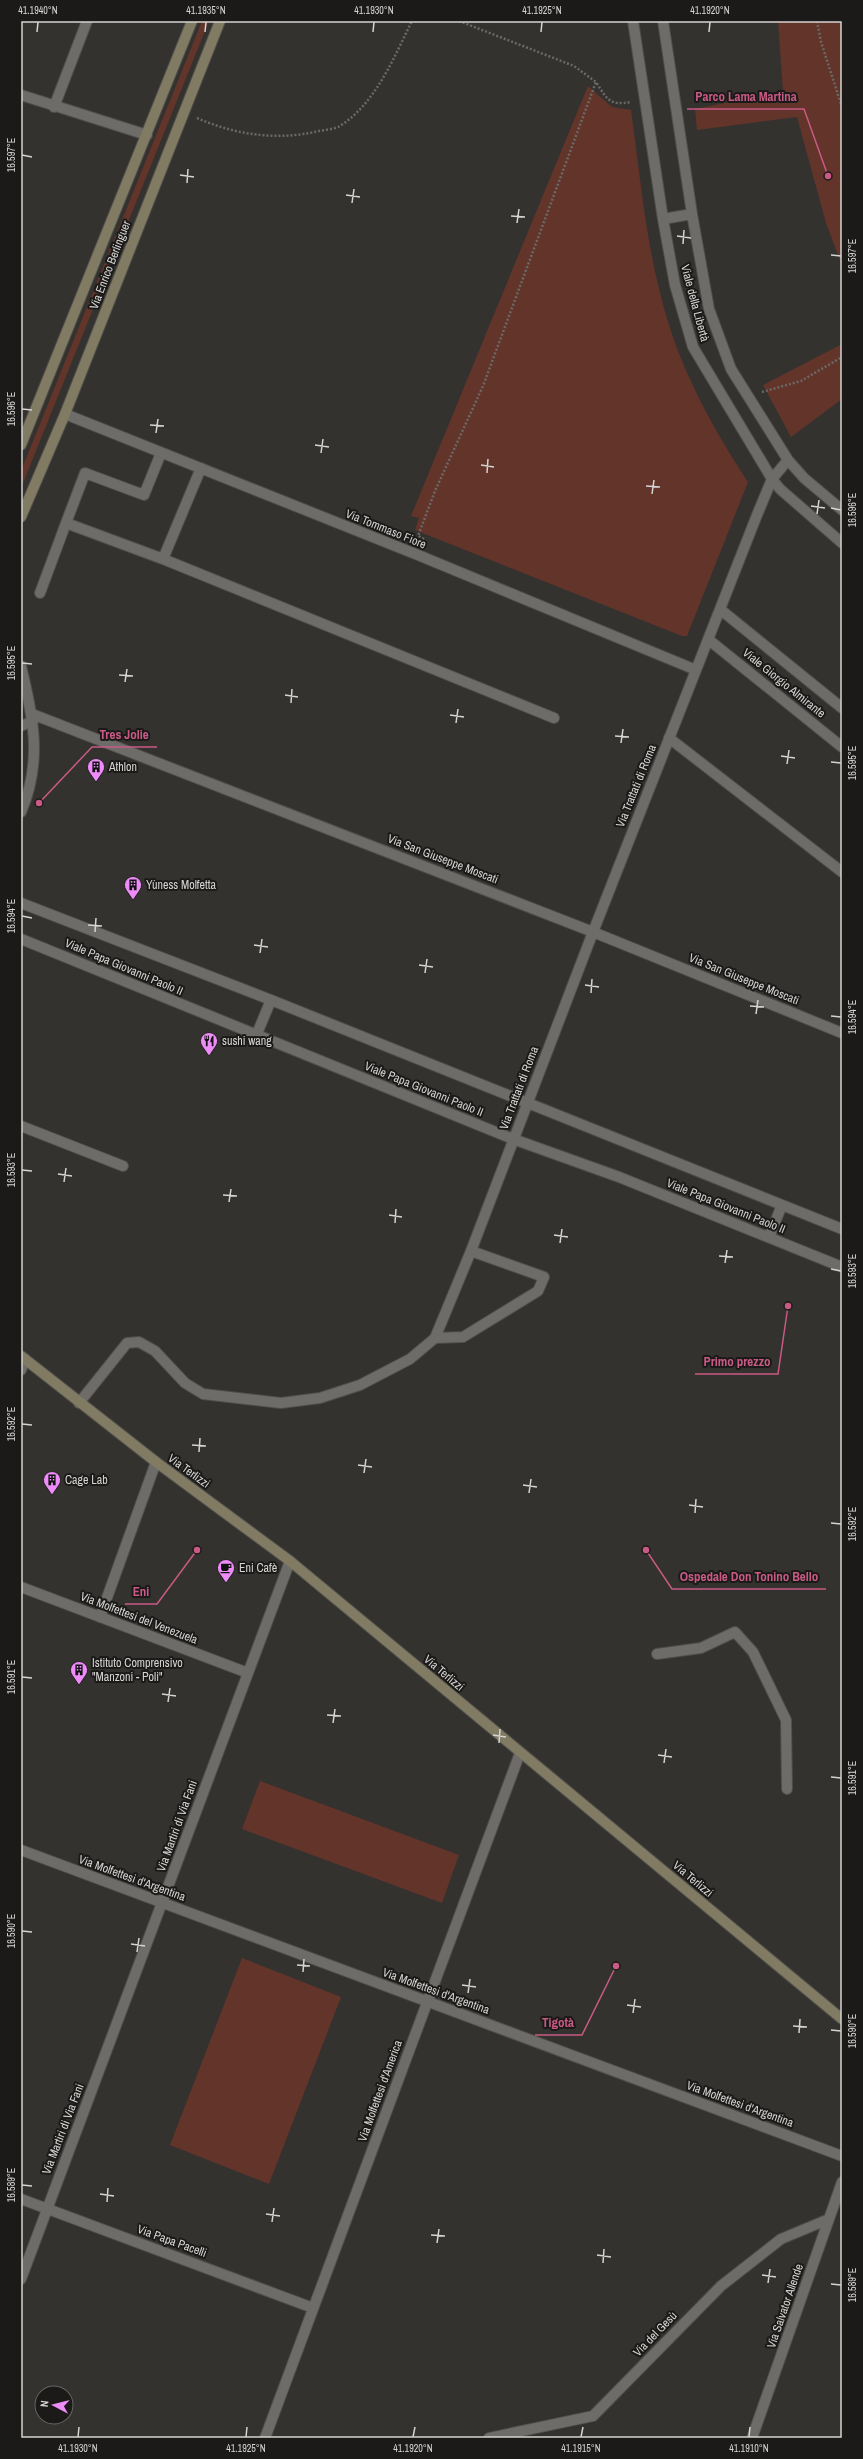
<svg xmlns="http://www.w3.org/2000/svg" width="863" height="2459" font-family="'Archivo Narrow',sans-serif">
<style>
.green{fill:#63342a}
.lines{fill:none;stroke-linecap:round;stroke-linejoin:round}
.lane-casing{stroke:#504e4b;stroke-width:12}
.street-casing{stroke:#504e4b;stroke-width:12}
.secondary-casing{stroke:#504e4b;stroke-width:12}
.path{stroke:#6a6966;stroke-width:2.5;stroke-dasharray:2 2;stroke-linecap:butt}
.lane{stroke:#6e6c68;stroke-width:10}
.street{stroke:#6e6c68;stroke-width:10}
.secondary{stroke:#807b62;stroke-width:10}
.ticks{fill:none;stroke:#d5d4d2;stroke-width:1.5}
.labels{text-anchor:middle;stroke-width:4;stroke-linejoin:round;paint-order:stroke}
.street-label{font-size:12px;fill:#d5d4d2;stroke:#1b1a19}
.poi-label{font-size:12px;fill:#d5d4d2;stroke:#1b1a19;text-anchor:start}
.leader{fill:none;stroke:#c95a85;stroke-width:1.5}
.callout-dot{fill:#c95a85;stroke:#1b1a19;stroke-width:1.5}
.callout-label{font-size:13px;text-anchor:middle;font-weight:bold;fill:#c95a85;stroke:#1b1a19;stroke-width:4;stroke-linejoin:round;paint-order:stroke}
.neatline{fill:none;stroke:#d5d4d2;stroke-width:1.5}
.ticks-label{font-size:10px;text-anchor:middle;fill:#d5d4d2}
</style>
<rect width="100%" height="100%" fill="#34322f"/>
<path class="green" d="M 202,21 L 209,21 L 21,488 L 21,471 Z
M 778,21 L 842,21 L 842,266 L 826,223 L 797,117 L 697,130 L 695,109 L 783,91 Z
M 588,86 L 612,107 L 631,110 C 641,182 647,256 669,325 C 687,382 716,433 748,482 L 687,636 L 682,636 L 415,530 L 419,518 L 411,516 Z
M 842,344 L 842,399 L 791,437 L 763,385 Z
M 260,1781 L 459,1855 L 442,1903 L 242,1829 Z
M 242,1958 L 341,1997 L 269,2184 L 170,2145 Z"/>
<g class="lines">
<defs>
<path id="lane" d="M 201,468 L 163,559 L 554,718
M 66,523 L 85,473 L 144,495 L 161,453
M 40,593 L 66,523 L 163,559
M 21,726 L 33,721
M 669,738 L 842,872
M 21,1126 L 123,1166
M 435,1338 L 463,1337 L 538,1291 L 544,1277 L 471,1251
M 100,1617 L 156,1462
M 657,1654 L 701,1648 L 735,1632 L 753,1652 L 786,1720 L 787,1789"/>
<path id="street" d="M 633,21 L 663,219 L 675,285 L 693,347 L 772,479 L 780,489 L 842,543
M 663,21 L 692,214 L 709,309 L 731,369 L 788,460 L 804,478 L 842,510
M 21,95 L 147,135
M 54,107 L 87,21
M 663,219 L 692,214
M 65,414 L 418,555 L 696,670
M 721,610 L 842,708
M 709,640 L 842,747
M 21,666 C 33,717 43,761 21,812
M 32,714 L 593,932 L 842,1033
M 21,903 L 271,1000 L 842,1229
M 21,939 L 513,1139 L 619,1177 L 842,1267
M 256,1036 L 271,1000
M 769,1237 L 782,1205
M 21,1370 L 25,1359
M 79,1403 L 127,1343 L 139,1342 L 155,1351 L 185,1383 L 203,1394 L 281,1403 L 320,1398 L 360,1385 L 410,1359 L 435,1338 L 471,1251 L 593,932 L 757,515 L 772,479 L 788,460
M 21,1587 L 248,1673
M 21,1850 L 842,2156
M 21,2199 L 313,2308
M 21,2279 L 290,1561
M 265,2438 L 520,1753
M 489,2438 L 593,2416 L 721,2286 L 781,2239 L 829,2219
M 752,2438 L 842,2182"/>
<path id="secondary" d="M 21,445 L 192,21
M 21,517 L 65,414 L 220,21
M 21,1356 L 156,1462 L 290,1561 L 842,2019"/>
</defs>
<use href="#lane" class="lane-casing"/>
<use href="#street" class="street-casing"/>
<use href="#secondary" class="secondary-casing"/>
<path class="path" d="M 459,21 L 574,66 L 596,82
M 817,21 L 821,42 L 842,107
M 197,118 C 236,135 277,141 319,131 C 325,130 335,129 340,126 C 376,103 394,57 412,21
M 842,199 L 842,212
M 762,392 L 801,381 L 842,357
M 424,539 L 418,536 L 435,491 L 483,386 L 596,82 C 607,99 609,106 631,102"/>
<use href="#lane" class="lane"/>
<use href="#street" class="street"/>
<use href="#secondary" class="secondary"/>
</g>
<path class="ticks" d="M 37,32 L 38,22M 205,32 L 206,22M 373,32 L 374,22M 541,32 L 542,22M 709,32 L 710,22M 22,155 L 32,157M 180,175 L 194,177M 187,183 L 188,169M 346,195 L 360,197M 352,203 L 354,189M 511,216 L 525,217M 517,223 L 519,209M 677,236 L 691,238M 683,244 L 684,230M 831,255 L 841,256M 22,409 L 32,410M 150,425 L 164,426M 156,433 L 158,419M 315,445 L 329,447M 321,453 L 323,439M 481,465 L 494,467M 487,473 L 488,459M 646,486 L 660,487M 652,494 L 654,480M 811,506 L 825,508M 831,508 L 841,510M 817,514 L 819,500M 22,663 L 32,664M 119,675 L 133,676M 125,682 L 127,669M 285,695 L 298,697M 291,703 L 292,689M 450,715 L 464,717M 456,723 L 458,709M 615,736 L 629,737M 621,743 L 623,729M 781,756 L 795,758M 831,762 L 841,763M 787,764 L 789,750M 22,916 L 32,918M 88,925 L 102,926M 95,932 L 96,918M 254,945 L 268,947M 260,953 L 262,939M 419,965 L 433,967M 425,973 L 427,959M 585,985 L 599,987M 591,993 L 592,979M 750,1006 L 764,1007M 756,1014 L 758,1000M 831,1016 L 841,1017M 22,1170 L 32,1171M 58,1174 L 72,1176M 64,1182 L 66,1168M 223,1195 L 237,1196M 229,1202 L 231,1189M 389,1215 L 402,1217M 395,1223 L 396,1209M 554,1235 L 568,1237M 560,1243 L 562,1229M 719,1256 L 733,1257M 725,1263 L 727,1250M 831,1269 L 841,1271M 22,1424 L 32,1425M 192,1445 L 206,1446M 199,1452 L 200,1438M 358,1465 L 372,1467M 364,1473 L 366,1459M 523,1485 L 537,1487M 529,1493 L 531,1479M 689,1505 L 703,1507M 695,1513 L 696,1499M 831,1523 L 841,1524M 22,1677 L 32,1678M 162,1694 L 176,1696M 168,1702 L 170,1688M 327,1715 L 341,1716M 333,1723 L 335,1709M 493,1735 L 506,1737M 499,1743 L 500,1729M 658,1755 L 672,1757M 664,1763 L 666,1749M 831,1777 L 841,1778M 22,1931 L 32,1932M 131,1944 L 145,1946M 137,1952 L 139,1938M 297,1965 L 310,1966M 303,1972 L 304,1959M 462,1985 L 476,1987M 468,1993 L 470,1979M 627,2005 L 641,2007M 633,2013 L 635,1999M 793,2026 L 807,2027M 831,2030 L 841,2031M 799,2033 L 800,2019M 22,2185 L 32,2186M 100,2194 L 114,2196M 107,2202 L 108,2188M 266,2214 L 280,2216M 272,2222 L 274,2208M 431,2235 L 445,2236M 437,2243 L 439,2229M 597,2255 L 611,2257M 603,2263 L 604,2249M 762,2275 L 776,2277M 768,2283 L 770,2269M 831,2284 L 841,2285M 78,2437 L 79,2427M 246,2437 L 247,2427M 413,2437 L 415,2427M 581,2437 L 583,2427M 749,2437 L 750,2427"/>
<defs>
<symbol id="building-pin" viewBox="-11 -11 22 30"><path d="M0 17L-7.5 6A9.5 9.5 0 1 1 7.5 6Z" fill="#ed8cf9" stroke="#1b1a19"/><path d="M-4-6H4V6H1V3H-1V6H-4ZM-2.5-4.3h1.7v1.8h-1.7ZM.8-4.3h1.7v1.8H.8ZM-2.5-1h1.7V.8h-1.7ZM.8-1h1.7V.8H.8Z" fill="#111"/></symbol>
<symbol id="restaurant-pin" viewBox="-11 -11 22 30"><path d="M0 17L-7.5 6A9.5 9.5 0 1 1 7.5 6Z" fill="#ed8cf9" stroke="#1b1a19"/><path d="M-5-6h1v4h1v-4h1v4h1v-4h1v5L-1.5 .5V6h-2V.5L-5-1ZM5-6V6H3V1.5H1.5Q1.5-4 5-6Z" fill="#111"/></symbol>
<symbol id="cafe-pin" viewBox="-11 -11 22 30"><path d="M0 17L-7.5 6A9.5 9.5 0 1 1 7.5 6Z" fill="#ed8cf9" stroke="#1b1a19"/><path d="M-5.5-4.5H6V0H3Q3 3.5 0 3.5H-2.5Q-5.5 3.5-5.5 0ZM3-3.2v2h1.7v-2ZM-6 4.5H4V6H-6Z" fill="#111"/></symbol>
</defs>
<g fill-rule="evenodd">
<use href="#building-pin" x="86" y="757" width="20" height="27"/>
<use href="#building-pin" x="123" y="875" width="20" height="27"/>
<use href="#restaurant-pin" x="199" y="1031" width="20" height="27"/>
<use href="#building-pin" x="42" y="1470" width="20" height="27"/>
<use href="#cafe-pin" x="216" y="1558" width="20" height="27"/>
<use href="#building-pin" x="69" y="1660" width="20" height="27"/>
</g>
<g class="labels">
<g class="street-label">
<text transform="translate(110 265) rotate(-69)" y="4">Via Enrico Berlinguer</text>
<text transform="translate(695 303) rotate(75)" y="4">Viale della Libertà</text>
<text transform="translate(386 529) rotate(22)" y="4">Via Tommaso Fiore</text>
<text transform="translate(784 683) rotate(39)" y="4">Viale Giorgio Almirante</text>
<text transform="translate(636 786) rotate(-68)" y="4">Via Trattati di Roma</text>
<text transform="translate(443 859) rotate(21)" y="4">Via San Giuseppe Moscati</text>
<text transform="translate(124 967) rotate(23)" y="4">Viale Papa Giovanni Paolo II</text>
<text transform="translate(744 979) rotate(22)" y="4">Via San Giuseppe Moscati</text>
<text transform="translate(519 1088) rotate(-69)" y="4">Via Trattati di Roma</text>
<text transform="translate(424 1089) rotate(22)" y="4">Viale Papa Giovanni Paolo II</text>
<text transform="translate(726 1206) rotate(22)" y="4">Viale Papa Giovanni Paolo II</text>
<text transform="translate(189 1471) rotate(36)" y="4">Via Terlizzi</text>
<text transform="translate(139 1618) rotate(21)" y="4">Via Molfettesi del Venezuela</text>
<text transform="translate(444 1673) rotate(40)" y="4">Via Terlizzi</text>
<text transform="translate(177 1826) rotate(-70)" y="4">Via Martiri di Via Fani</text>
<text transform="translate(132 1878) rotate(20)" y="4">Via Molfettesi d'Argentina</text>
<text transform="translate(693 1879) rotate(40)" y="4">Via Terlizzi</text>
<text transform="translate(436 1991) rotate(20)" y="4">Via Molfettesi d'Argentina</text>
<text transform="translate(380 2091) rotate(-70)" y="4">Via Molfettesi d'America</text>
<text transform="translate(740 2104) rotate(20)" y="4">Via Molfettesi d'Argentina</text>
<text transform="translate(63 2129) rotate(-69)" y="4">Via Martiri di Via Fani</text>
<text transform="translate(172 2241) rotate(20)" y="4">Via Papa Pacelli</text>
<text transform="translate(785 2306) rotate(-71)" y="4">Via Salvator Allende</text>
<text transform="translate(655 2334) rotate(-46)" y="4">Via del Gesù</text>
</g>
<g class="poi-label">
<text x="109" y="771">Athlon</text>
<text x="146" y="889">Yùness Molfetta</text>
<text x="222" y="1045">sushi wang</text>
<text x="65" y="1484">Cage Lab</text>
<text x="239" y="1572">Eni Cafè</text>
<text x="92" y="1667">Istituto Comprensivo<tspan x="92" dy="14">"Manzoni - Poli"</tspan></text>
</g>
</g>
<path class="leader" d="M828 176L804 109H687M39 803L92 747H157M788 1306L778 1374H695M646 1550L672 1589H826M197 1550L157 1604H125M616 1966L582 2035H535"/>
<g class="callout-dot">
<circle cx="828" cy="176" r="4"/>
<circle cx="39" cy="803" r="4"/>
<circle cx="788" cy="1306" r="4"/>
<circle cx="646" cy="1550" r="4"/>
<circle cx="197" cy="1550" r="4"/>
<circle cx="616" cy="1966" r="4"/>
</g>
<g class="callout-label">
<text x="746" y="101">Parco Lama Martina</text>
<text x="124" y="739">Tres Jolie</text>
<text x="737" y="1366">Primo prezzo</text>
<text x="749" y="1581">Ospedale Don Tonino Bello</text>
<text x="141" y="1596">Eni</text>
<text x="558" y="2027">Tigotà</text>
</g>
<rect width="863" height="2459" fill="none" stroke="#1b1a19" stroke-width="44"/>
<g transform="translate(54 2405) rotate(277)"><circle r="19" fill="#1b1a19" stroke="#656463"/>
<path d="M0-3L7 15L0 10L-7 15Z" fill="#ed8cf9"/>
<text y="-6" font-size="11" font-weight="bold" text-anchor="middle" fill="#d5d4d2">N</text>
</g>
<rect x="22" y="22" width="819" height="2415" class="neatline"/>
<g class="ticks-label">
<text x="38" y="14">41.1940°N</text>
<text x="206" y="14">41.1935°N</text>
<text x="374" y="14">41.1930°N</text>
<text x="542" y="14">41.1925°N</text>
<text x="710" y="14">41.1920°N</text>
<text transform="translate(11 155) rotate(-90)" y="4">16.597°E</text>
<text transform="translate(852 256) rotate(-90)" y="4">16.597°E</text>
<text transform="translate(11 409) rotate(-90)" y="4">16.596°E</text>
<text transform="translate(852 510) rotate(-90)" y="4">16.596°E</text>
<text transform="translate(11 663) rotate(-90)" y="4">16.595°E</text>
<text transform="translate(852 763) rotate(-90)" y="4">16.595°E</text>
<text transform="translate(11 916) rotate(-90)" y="4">16.594°E</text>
<text transform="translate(852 1017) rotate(-90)" y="4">16.594°E</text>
<text transform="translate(11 1170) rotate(-90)" y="4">16.593°E</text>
<text transform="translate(852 1271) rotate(-90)" y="4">16.593°E</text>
<text transform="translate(11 1424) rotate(-90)" y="4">16.592°E</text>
<text transform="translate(852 1524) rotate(-90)" y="4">16.592°E</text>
<text transform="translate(11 1677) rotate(-90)" y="4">16.591°E</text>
<text transform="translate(852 1778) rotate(-90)" y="4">16.591°E</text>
<text transform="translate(11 1931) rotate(-90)" y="4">16.590°E</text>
<text transform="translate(852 2031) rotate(-90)" y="4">16.590°E</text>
<text transform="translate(11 2185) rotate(-90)" y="4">16.589°E</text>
<text transform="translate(852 2285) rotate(-90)" y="4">16.589°E</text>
<text x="78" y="2452">41.1930°N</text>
<text x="246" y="2452">41.1925°N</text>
<text x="413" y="2452">41.1920°N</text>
<text x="581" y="2452">41.1915°N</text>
<text x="749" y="2452">41.1910°N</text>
</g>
</svg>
